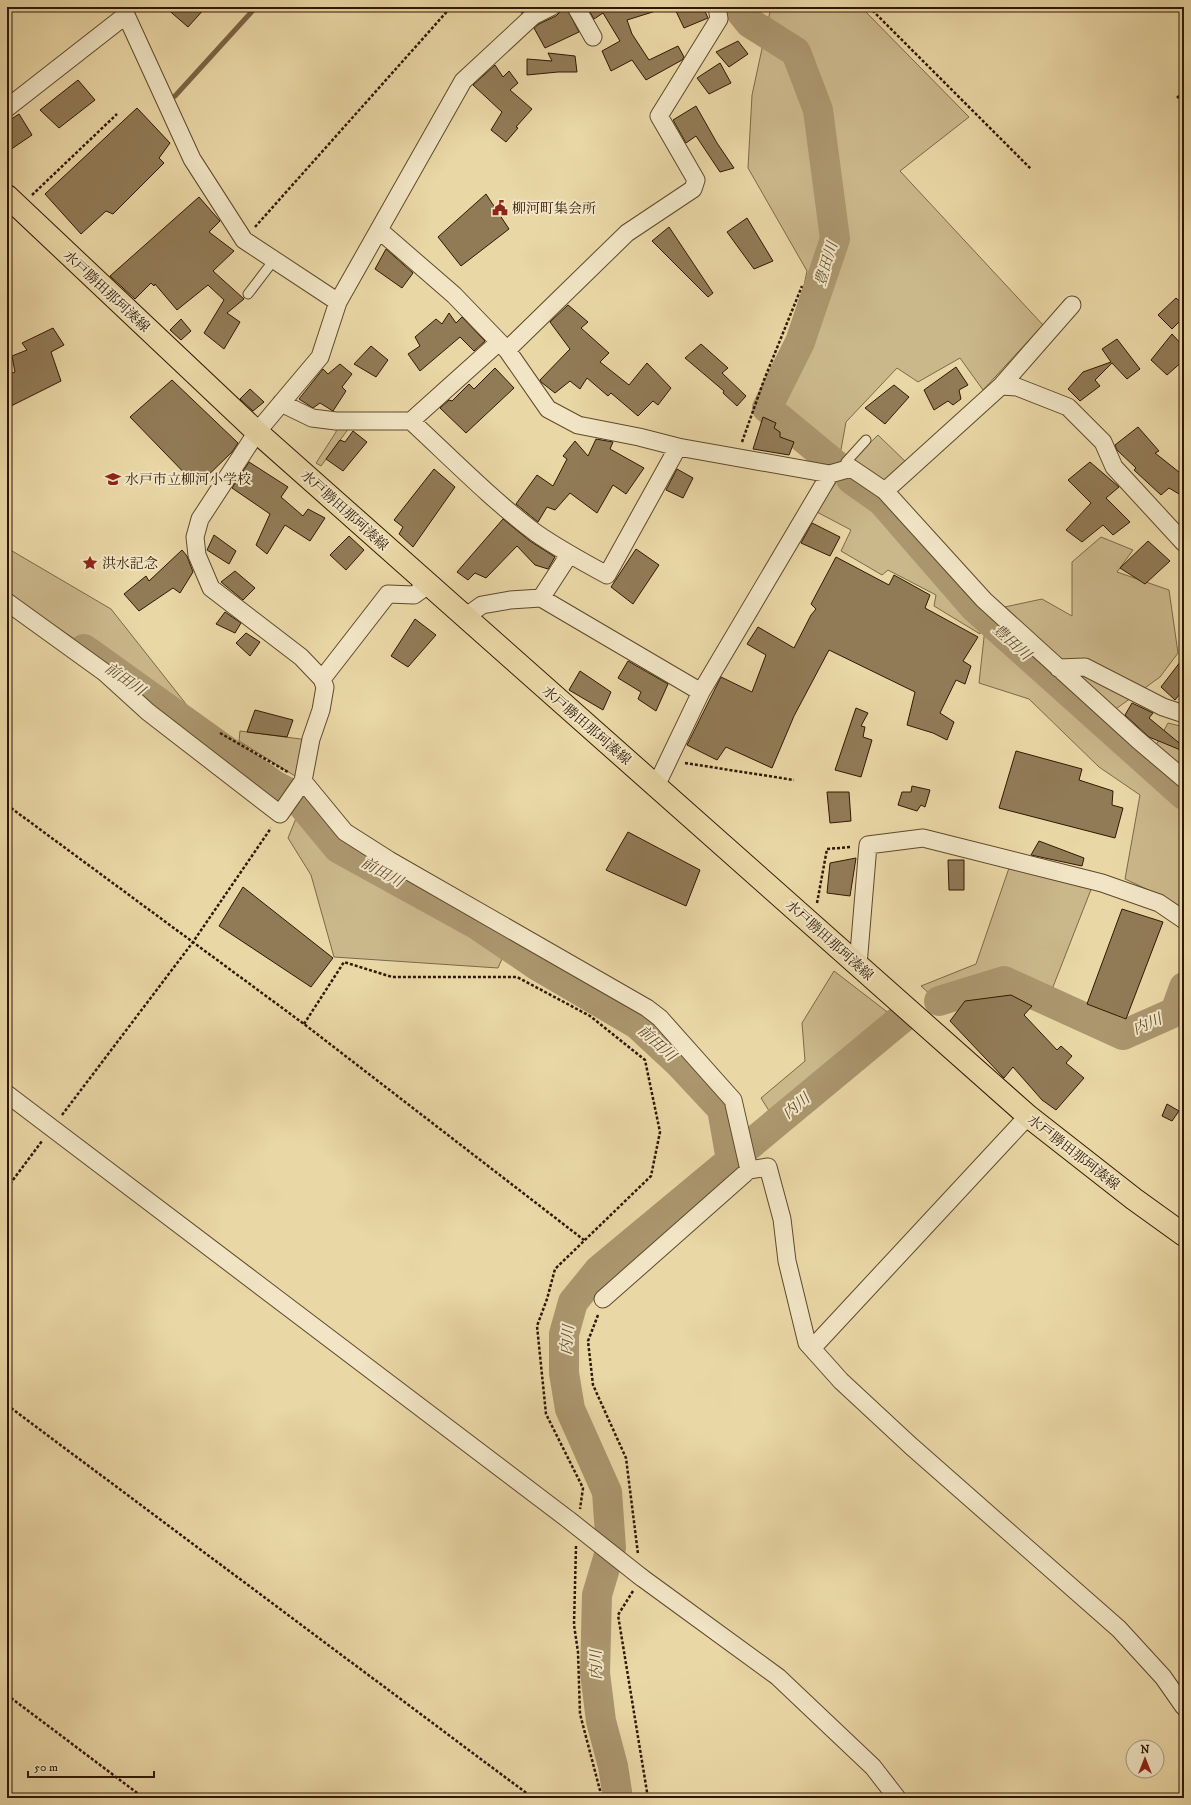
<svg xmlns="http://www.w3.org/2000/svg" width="1191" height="1805" font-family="'IM FELL DW Pica','Noto Serif JP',serif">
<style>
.green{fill:#cab78a;stroke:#7d6846}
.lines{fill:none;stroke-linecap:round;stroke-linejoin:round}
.stream{stroke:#7a6442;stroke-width:5}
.river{stroke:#ab966e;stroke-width:30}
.building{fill:#917b57;stroke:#301801}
.service-casing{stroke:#5e482a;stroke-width:11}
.minor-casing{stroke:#5e482a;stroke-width:19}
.primary-casing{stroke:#301801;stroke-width:24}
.path{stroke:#301801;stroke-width:2.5;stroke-dasharray:3 2;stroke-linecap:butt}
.service{stroke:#f1e5c5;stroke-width:9}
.minor{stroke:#f1e5c5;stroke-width:17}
.primary{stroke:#ead7a6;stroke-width:22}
.minor-bridge-casing{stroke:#5e482a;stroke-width:19;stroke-linecap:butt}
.minor-bridge{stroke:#f1e5c5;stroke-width:17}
.labels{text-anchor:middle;stroke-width:4;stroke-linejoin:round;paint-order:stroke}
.poi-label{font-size:14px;fill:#301801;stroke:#f1e5c5;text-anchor:start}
.street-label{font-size:14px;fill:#301801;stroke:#f1e5c5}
.water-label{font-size:15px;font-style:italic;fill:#614a2d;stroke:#f1e5c5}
</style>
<rect width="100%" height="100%" fill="#ead7a6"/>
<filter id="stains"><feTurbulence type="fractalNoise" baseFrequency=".005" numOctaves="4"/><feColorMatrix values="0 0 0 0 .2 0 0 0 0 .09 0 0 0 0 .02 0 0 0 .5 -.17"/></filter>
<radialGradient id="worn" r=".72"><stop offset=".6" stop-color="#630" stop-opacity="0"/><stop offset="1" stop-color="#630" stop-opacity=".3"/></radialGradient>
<path class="green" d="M 771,7 L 861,7 L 969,117 L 900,171 L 1043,325 L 983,390 L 960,358 L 918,382 L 897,368 L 846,422 L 840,455 L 779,404 L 807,271 L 748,168 L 752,95 Z
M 337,425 L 349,428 L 321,466 L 316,463 L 336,432 Z
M 878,435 L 908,464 L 883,485 L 851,461 Z
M 841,476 L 878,503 L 981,624 L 980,634 L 934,606 L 936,595 L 888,570 L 882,575 L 841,551 L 851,530 L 815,511 Z
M 1101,537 L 1133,550 L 1117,572 L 1169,590 L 1178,653 L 1160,677 L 1113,711 L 1000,608 L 1042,599 L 1072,616 L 1072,562 Z
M 7,548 L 111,609 L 205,728 L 7,593 Z
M 985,628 L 1042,675 L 1184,806 L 1184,909 L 1168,899 L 1125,879 L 1140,795 L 1099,767 L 1029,699 L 979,683 Z
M 1168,723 L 1184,727 L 1184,770 L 1155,747 Z
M 240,731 L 308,740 L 303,781 L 239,741 Z
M 301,806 L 333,853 L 505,952 L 498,968 L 334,957 L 311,875 L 288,838 Z
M 1009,868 L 1092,887 L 1051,992 L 1002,975 L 932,996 L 921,986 L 976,964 Z
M 834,971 L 895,1018 L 771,1114 L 761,1098 L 805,1061 L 802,1023 Z"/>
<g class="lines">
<path class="stream" d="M 521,7 L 525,16 L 524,18
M 175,96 L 256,7"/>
<path class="river" d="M 737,7 L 750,23 L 796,52 L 818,110 L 835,239 L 800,342 L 767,408 L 836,465
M 851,479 L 882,501 L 974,607 L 1184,795
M 84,649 L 274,785 L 295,796 L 338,848 L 476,924 L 538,966 L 637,1024 L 679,1063 L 722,1109 L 731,1160
M 939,1001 L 1004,981 L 1123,1035 L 1175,1012 L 1184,987
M 618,1798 L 613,1766 L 601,1721 L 595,1673 L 597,1595 L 611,1548 L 607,1492 L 570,1409 L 564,1373 L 564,1334 L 573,1302 L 599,1270 L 900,1020"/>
</g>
<path class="building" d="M 165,7 L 206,7 L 188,27 Z
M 561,7 L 566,7 L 579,32 L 545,48 L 534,28 L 539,24 L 556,16 L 560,12 Z
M 587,7 L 659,7 L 659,10 L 627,20 L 632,34 L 649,60 L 678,46 L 684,57 L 682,60 L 646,80 L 632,60 L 611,71 L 602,51 L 620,41 L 603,13 L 594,19 Z
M 674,7 L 703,7 L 708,18 L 684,28 Z
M 738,41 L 748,54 L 729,67 L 716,52 Z
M 548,53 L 575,56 L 577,72 L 558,72 L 527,75 L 527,59 L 552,61 Z
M 720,63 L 731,83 L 709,94 L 697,78 Z
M 495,65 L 503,77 L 509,71 L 518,83 L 510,90 L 532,109 L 516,127 L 518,128 L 506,142 L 491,130 L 502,112 L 473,85 Z
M 78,80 L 95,100 L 59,128 L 40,110 Z
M 696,106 L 717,143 L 734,168 L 720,172 L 696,136 L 686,143 L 673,120 Z
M 137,108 L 170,143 L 159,158 L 164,163 L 113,214 L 106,211 L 81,234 L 45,194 Z
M 19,114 L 32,135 L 7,152 L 7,122 Z
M 486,194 L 509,229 L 461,266 L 438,237 Z
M 199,197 L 220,221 L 209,232 L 234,251 L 213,271 L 244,299 L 227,313 L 240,322 L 224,349 L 204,333 L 224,300 L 208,285 L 177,310 L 155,284 L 154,286 L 151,283 L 135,299 L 110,276 Z
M 747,218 L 773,261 L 754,269 L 727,232 Z
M 669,227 L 713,293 L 708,297 L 652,241 Z
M 386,249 L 413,273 L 402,288 L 375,269 Z
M 1176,298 L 1184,305 L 1184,317 L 1172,329 L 1158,315 Z
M 568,305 L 588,322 L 581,328 L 609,353 L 600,362 L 629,385 L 647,363 L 671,388 L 658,405 L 653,401 L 638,416 L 611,393 L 608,396 L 587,378 L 580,389 L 570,381 L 555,393 L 541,382 L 540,380 L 570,349 L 550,322 Z
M 449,313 L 456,323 L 462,317 L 485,341 L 474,351 L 460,337 L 420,371 L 408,354 L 420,346 L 415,337 L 436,319 L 442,324 Z
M 181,319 L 191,331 L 181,340 L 170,330 Z
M 53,328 L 64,345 L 51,352 L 61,381 L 7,408 L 7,375 L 15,372 L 12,356 L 27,350 L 22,343 Z
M 1172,334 L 1184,347 L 1184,360 L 1167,375 L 1151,360 Z
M 1117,339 L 1140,369 L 1127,379 L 1112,363 L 1095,380 L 1100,386 L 1080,401 L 1068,389 L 1083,372 L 1111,362 L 1102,349 Z
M 701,344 L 728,368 L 722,373 L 746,396 L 737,406 L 723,393 L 724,391 L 685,358 Z
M 371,346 L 388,360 L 376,377 L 354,364 Z
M 340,364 L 352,374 L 342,387 L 346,391 L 333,411 L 320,403 L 313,408 L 299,399 L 323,369 L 328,374 Z
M 956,367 L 968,385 L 959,390 L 961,399 L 953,405 L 948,401 L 934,410 L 924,390 Z
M 495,368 L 514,388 L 466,433 L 440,408 L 449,400 L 452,401 L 469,384 L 474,389 Z
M 172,380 L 238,443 L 232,452 L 197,486 L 130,417 Z
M 894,385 L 909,397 L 885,424 L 865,408 Z
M 250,389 L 264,402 L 253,411 L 240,399 Z
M 763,417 L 776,423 L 774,428 L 780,432 L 780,437 L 794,442 L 789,455 L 753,449 Z
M 1138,427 L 1159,451 L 1155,453 L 1184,476 L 1184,487 L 1179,494 L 1169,488 L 1161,495 L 1134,470 L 1136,468 L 1117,450 L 1115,445 Z
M 353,431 L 367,442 L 343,471 L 326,459 L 340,440 L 345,442 Z
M 596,439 L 613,442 L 610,449 L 644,468 L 626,494 L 613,485 L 597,513 L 570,493 L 555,510 L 547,507 L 538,522 L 516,504 L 537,475 L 553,486 L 567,459 L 563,456 L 575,441 L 588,456 Z
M 249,462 L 288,487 L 281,497 L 303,516 L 308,509 L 325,518 L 310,541 L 285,525 L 267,554 L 256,545 L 270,514 L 232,488 Z
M 1090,462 L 1119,487 L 1106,498 L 1130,522 L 1113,535 L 1103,525 L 1082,542 L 1066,530 L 1091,503 L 1068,480 Z
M 434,469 L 455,487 L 413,547 L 399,534 L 403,527 L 394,520 Z
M 677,469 L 693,478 L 683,498 L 666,490 Z
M 503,519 L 530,541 L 555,557 L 548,569 L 535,565 L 517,546 L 486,578 L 475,573 L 468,580 L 457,572 Z
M 812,523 L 840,537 L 830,556 L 801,543 Z
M 214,535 L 236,551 L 229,564 L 207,550 Z
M 349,536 L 364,550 L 346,570 L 330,555 Z
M 1148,541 L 1170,561 L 1145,584 L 1120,568 Z
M 636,549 L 659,565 L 633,604 L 611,587 Z
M 182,550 L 187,556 L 193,572 L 180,593 L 173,588 L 139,611 L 124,594 L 146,576 L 149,581 Z
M 836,557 L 889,585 L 894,575 L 930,595 L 925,608 L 978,637 L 963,661 L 971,666 L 965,684 L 956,680 L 940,713 L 954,722 L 947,740 L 933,733 L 907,725 L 915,692 L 829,650 L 794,716 L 772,768 L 726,747 L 717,760 L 687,745 L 721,677 L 752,692 L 766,655 L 747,644 L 758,627 L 794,648 L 811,615 L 816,609 L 811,604 Z
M 235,571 L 255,588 L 243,600 L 221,582 Z
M 225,612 L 241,623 L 235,633 L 216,624 Z
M 415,619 L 436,635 L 408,667 L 391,656 Z
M 246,633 L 260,642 L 250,656 L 236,643 Z
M 1184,657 L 1184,689 L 1175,700 L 1161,687 Z
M 628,661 L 668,684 L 656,711 L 638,699 L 641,692 L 618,678 Z
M 580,671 L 611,692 L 603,710 L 569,690 Z
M 1132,703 L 1153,713 L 1149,718 L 1184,747 L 1183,751 L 1149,737 L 1125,715 Z
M 856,708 L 868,713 L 861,726 L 865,727 L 863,737 L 872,740 L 861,777 L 835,770 Z
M 255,710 L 293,720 L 287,737 L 247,732 Z
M 1016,751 L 1082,769 L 1079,780 L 1113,791 L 1112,805 L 1123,808 L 1115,838 L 999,808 Z
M 912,786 L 930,790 L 925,807 L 921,805 L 917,811 L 898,805 L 902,792 L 911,792 Z
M 827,792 L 849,792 L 851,821 L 830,823 Z
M 628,832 L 700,870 L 686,906 L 606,870 Z
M 1039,841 L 1084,858 L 1082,866 L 1031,855 Z
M 856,858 L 850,896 L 827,893 L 830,863 Z
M 948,860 L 964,860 L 964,890 L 949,890 Z
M 243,887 L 333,958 L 311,987 L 219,926 Z
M 1122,909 L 1163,922 L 1126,1019 L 1087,1004 Z
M 1011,995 L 1032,1006 L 1024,1015 L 1057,1050 L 1061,1046 L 1072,1056 L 1066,1063 L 1084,1078 L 1056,1110 L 1042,1100 L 1013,1067 L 1004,1078 L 950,1021 L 965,1001 Z
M 1167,1104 L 1179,1111 L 1172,1121 L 1162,1116 Z"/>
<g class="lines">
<defs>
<path id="service" d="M 248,294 L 274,260
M 847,469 L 846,462 L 866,440"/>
<path id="minor" d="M 126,7 L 126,15 L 192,159 L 244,240 L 338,302
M 576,7 L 593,37
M 7,108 L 126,15
M 379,230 L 454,295 L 507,350 L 548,409 L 578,425 L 639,437 L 678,447 L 830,474 L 851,468 L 885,491 L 1001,386 L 1017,387 L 1068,407 L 1103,442 L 1114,467 L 1184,543
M 507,350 L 627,233 L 693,189 L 696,180 L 659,116 L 719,19 L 717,7
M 1001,386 L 1072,305
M 281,403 L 312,418 L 336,421 L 411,421 C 452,459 492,500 536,533 C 559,549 583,562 607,575 L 678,447
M 411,421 L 499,342
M 885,491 L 984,600 L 1138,740 L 1184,779
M 541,598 L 569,555
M 7,602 L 104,672 L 148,712 L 280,814 L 303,781 L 311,739 L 321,710 L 325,687 L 322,679 L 301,657 L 211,588 L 197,555 L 195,537 L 200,519 L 257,432 L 320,357 L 338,302 L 463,81 L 533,16 L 551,7
M 465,617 L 482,605 L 510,600 L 541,598 L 701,692
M 1058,668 L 1085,667 L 1163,707 L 1184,714
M 322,679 L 388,594 L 414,595 L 428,585
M 303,781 L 345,832 L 389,860 L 647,1008 L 660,1018 L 733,1100 L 749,1170 L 768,1167 L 782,1219 L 787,1261 L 807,1343 L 841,1381 L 911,1446 L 1119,1629 L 1163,1677 L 1184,1707
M 656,786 L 701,692 L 830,474
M 858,965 L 868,845 L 923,838 L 1102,883 L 1159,903 L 1184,920
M 7,1094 L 569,1520
M 603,1299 L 749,1170
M 807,1343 L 817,1343 L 1028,1116
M 641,1577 L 778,1677 L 873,1767 L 897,1798"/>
<path id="primary" d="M 7,196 L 257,432 L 1028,1116 L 1134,1199 L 1184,1235"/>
</defs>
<use href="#service" class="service-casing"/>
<use href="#minor" class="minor-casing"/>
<use href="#primary" class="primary-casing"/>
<path class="path" d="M 869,7 L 1031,169
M 1177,98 L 1184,91
M 32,195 L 117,114
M 255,227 L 451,7
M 742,442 L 764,380 L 802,286
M 220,733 L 288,772
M 685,763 L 794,780
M 7,805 L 304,1024 L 584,1240
M 817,903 L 827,849 L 851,847
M 304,1024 L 344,962 L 392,977 L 517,977 L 590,1016 L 645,1060 L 660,1132 L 651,1176 L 555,1269 L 547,1299 L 537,1326 L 546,1414 L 583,1488 L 580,1509
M 62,1115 L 193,942 L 271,828
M 7,1188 L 42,1141
M 598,1315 L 588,1341 L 593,1385 L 626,1458 L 638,1554
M 7,1405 L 533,1798
M 576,1546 L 574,1625 L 578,1652 L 580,1714 L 602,1798
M 633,1591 L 618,1615 L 648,1798
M 7,1695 L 144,1798"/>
<use href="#service" class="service"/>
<use href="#minor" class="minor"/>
<use href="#primary" class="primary"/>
<defs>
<path id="minor-bridge" d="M 569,1520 L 641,1577"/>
</defs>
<use href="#minor-bridge" class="minor-bridge-casing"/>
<use href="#minor-bridge" class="minor-bridge"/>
</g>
<defs>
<symbol id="civic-bare" viewBox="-9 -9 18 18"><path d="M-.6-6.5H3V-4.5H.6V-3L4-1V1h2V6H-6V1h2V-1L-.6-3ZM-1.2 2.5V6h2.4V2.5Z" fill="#8f2418" stroke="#f1e5c5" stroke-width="2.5" paint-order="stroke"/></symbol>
<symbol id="school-bare" viewBox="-9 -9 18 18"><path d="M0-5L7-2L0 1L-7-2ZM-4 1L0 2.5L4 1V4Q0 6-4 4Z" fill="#8f2418" stroke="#f1e5c5" stroke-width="2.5" paint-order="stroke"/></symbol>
<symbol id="sight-bare" viewBox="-9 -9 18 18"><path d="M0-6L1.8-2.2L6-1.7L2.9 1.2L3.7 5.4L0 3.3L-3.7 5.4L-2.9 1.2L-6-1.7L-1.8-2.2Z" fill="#8f2418" stroke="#f1e5c5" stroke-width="2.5" paint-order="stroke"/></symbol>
</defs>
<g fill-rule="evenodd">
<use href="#civic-bare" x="489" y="197" width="22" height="22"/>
<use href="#school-bare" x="102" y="468" width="22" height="22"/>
<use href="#sight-bare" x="79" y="552" width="22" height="22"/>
</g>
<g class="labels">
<g class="poi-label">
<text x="512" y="213">柳河町集会所</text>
<text x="125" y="484">水戸市立柳河小学校</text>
<text x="102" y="568">洪水記念</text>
</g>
<g class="street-label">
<text transform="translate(107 291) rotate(43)" y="5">水戸勝田那珂湊線</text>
<text transform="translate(345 510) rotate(42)" y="5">水戸勝田那珂湊線</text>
<text transform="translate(587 725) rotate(41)" y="5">水戸勝田那珂湊線</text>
<text transform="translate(830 940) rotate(42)" y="5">水戸勝田那珂湊線</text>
<text transform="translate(1074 1152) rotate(38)" y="5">水戸勝田那珂湊線</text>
</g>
<g class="water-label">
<text transform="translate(826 264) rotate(-73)" y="5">豊田川</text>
<text transform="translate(1012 642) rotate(42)" y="5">豊田川</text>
<text transform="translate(125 679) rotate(35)" y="5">前田川</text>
<text transform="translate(382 872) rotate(29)" y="5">前田川</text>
<text transform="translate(1147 1024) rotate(-23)" y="5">内川</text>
<text transform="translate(657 1043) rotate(42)" y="5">前田川</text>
<text transform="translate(796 1106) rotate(-40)" y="5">内川</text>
<text transform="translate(567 1340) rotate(-84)" y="5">内川</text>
<text transform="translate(596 1665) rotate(-91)" y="5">内川</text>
</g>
</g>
<rect width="1191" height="1805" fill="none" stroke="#ead7a6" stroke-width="24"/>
<rect x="8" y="8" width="1175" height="1789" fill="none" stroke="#301801" stroke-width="2"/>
<rect x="12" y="12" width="1167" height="1781" fill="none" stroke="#301801"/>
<g transform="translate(1145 1759)"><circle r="19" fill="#f1e5c5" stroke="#a49377"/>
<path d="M0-3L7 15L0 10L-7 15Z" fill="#8f2418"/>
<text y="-6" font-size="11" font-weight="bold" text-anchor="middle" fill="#301801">N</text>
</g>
<path d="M28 1771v6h126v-6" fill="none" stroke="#301801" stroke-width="2"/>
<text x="34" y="1771" font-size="12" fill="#301801" stroke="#f1e5c5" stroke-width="3" paint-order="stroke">50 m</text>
<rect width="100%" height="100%" filter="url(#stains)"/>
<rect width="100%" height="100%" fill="url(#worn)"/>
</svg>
